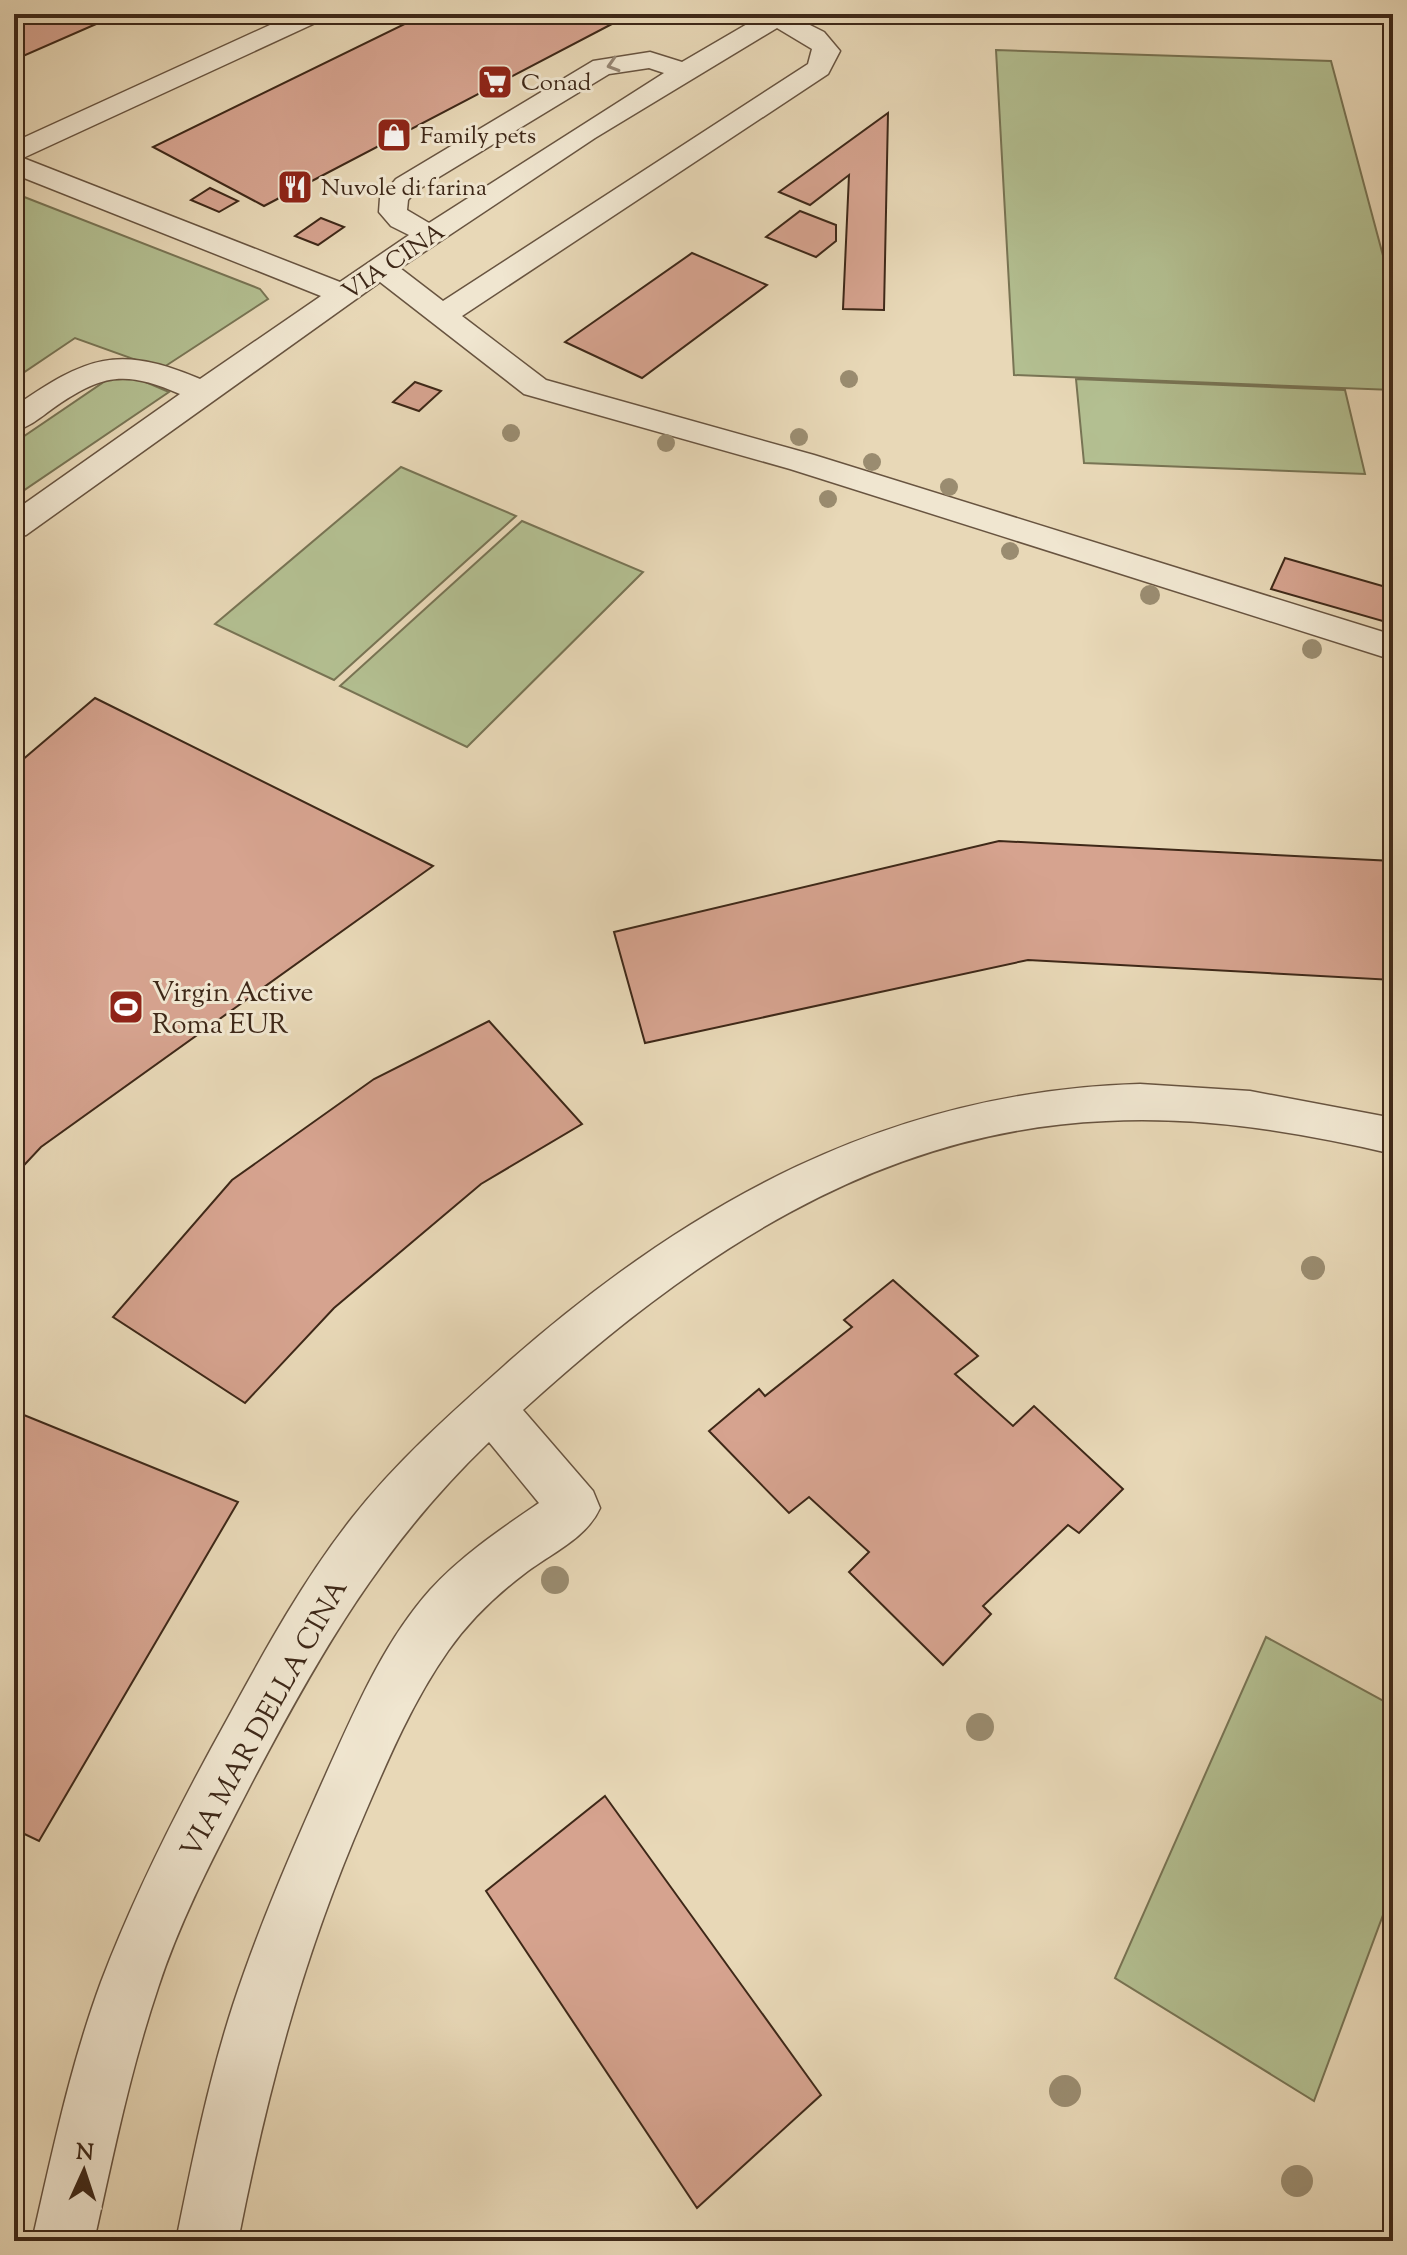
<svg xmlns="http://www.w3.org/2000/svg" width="1407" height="2255" font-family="'Sorts Mill Goudy',serif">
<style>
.green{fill:#b3bf91;stroke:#787454;stroke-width:2}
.building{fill:#d6a38f;stroke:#3e2818;stroke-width:2}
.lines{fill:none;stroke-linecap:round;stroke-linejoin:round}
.minor-casing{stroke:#685440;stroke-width:3}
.minor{fill:#f0e6d0;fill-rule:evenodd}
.tree{fill:#9a8c70}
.oneway{stroke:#978774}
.labels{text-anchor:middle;stroke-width:6;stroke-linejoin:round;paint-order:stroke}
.far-poi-label{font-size:24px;fill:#3e2818;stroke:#f0e6d0;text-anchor:start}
.far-street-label{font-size:24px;fill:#3e2818;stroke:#f0e6d0}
.poi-label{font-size:28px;fill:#3e2818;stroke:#f0e6d0;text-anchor:start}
.street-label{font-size:28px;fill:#3e2818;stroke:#f0e6d0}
</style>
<rect width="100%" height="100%" fill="#e8d8b7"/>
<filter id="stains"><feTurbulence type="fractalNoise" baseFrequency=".0025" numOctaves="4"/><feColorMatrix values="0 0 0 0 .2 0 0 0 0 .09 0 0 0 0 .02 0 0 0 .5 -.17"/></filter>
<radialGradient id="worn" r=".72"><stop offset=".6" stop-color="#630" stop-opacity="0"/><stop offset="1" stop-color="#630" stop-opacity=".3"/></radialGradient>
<path class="green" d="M 996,50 L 1331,61 L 1393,293 L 1393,390 L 1014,375 Z
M 14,193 L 260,289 L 268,299 L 161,369 L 75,338 L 14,379 Z
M 120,371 L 169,392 L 14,497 L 14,443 Z
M 1076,379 L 1345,390 L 1365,474 L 1084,463 Z
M 401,467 L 516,516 L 334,680 L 215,624 Z
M 522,521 L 643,572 L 467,747 L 340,686 Z
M 1266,1637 L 1393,1706 L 1393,1888 L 1314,2101 L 1115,1978 Z"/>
<path class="building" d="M 14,14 L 119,14 L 14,60 Z
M 425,14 L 631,14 L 264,206 L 153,147 Z
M 888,113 L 884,310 L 843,309 L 849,175 L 810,205 L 779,192 Z
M 210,188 L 238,201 L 219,212 L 191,200 Z
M 800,211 L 836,225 L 836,241 L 816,257 L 766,237 Z
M 321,218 L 344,227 L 318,245 L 295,236 Z
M 692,253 L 767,285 L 642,378 L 565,342 Z
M 415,382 L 441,391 L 419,411 L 393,402 Z
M 1285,558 L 1393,589 L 1393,624 L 1271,589 Z
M 95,698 L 433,866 L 41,1147 L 14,1176 L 14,767 Z
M 999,841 L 1393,861 L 1393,980 L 1028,960 L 645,1043 L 614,932 Z
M 489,1021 L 582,1124 L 481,1184 L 334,1308 L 245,1403 L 113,1317 L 232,1180 L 374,1079 Z
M 893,1280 L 978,1356 L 955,1374 L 1013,1426 L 1034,1406 L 1123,1489 L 1079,1533 L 1068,1525 L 983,1606 L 991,1614 L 943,1665 L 849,1572 L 869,1552 L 809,1497 L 789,1513 L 709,1431 L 759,1389 L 765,1396 L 852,1327 L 844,1320 Z
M 14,1411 L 238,1502 L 39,1841 L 14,1829 Z
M 605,1796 L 821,2095 L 697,2208 L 486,1891 Z"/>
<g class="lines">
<defs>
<path id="minor" d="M 294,14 L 328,14 L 324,19 L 23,158 L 340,282 L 409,235 L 391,226 L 379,212 L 380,198 L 396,179 L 593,61 L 650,52 L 682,62 L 754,20 L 748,14 L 796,14 L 794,17 L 824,32 L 840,51 L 828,74 L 462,316 L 546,380 L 814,455 L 1393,635 L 1393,660 L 790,469 L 524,394 L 380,282 L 26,535 L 14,538 L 14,511 L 180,394 C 124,370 102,374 52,409 C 40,418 29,427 14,431 L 14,407 C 86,357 117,344 200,379 L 321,296 L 14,174 L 14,142 ZM 777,28 L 812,49 L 808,64 L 443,301 L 400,268 L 595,138 ZM 649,68 L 664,73 L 429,223 L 407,210 L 408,200 L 416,191 L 609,74 Z
M 1140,1084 L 1250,1091 L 1393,1118 L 1393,1154 C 1299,1132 1203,1116 1106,1121 C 873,1131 689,1259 523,1410 L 593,1491 L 600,1508 C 587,1538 550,1554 524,1574 C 495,1596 469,1621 448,1651 C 413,1701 389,1757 365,1813 C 303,1956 268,2088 238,2241 L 176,2241 C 192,2162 208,2082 233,2005 C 259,1926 292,1850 326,1774 C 355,1710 383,1643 430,1590 C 462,1555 501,1529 539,1503 L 489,1442 C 381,1546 320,1653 251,1784 C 217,1850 181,1917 158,1988 C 130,2071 113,2156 94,2241 L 32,2241 C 52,2154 70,2066 101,1982 C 136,1890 181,1802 229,1716 C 266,1648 304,1579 352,1518 C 397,1461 451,1413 505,1365 C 688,1203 889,1091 1140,1084 Z"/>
</defs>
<use href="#minor" class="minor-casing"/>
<use href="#minor" class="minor"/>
</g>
<g class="tree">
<circle cx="849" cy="379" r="9"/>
<circle cx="511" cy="433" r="9"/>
<circle cx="799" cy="437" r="9"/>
<circle cx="666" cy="443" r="9"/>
<circle cx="872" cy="462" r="9"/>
<circle cx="949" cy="487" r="9"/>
<circle cx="828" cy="499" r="9"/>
<circle cx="1010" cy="551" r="9"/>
<circle cx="1150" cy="595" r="10"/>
<circle cx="1312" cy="649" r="10"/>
<circle cx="1313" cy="1268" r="12"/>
<circle cx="555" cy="1580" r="14"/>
<circle cx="980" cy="1727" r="14"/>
<circle cx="1065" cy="2091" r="16"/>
<circle cx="1297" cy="2181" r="16"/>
</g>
<defs><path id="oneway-chevron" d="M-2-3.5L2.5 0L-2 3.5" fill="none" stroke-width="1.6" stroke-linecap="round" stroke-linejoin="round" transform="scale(2)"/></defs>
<use class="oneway" href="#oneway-chevron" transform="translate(613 65) rotate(163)"/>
<defs>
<symbol id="supermarket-square" viewBox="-11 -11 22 22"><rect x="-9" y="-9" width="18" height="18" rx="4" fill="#8f2418" stroke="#f0e6d0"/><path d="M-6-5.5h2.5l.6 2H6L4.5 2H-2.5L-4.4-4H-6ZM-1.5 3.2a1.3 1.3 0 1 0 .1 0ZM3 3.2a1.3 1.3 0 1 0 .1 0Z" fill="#fff"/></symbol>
<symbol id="shop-square" viewBox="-11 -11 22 22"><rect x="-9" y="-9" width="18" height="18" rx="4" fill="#8f2418" stroke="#f0e6d0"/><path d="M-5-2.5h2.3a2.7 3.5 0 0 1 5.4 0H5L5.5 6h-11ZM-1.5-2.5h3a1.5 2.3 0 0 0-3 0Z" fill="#fff"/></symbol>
<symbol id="restaurant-square" viewBox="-11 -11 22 22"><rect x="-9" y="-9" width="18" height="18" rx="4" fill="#8f2418" stroke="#f0e6d0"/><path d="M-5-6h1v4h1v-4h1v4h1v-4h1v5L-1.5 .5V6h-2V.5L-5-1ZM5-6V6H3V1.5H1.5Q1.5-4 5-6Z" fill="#fff"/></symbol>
<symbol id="stadium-square" viewBox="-11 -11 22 22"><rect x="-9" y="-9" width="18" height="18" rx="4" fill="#8f2418" stroke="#f0e6d0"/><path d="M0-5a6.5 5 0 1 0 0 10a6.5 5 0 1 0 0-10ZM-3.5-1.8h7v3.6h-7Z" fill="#fff"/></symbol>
</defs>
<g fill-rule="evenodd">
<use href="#supermarket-square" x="475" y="62" width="40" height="40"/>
<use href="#shop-square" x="374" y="115" width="40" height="40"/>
<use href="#restaurant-square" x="275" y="167" width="40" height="40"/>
<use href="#stadium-square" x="106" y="987" width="40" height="40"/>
</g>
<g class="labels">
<g class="far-poi-label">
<text x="521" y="90">Conad</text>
<text x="420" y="143">Family pets</text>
<text x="321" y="195">Nuvole di farina</text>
</g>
<g class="far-street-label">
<text transform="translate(393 261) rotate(-34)" y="8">VIA CINA</text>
</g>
<g class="poi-label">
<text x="152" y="1001">Virgin Active<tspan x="152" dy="32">Roma EUR</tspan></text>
</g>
<g class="street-label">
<text transform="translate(263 1718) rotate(-61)" y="10">VIA MAR DELLA CINA</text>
</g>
</g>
<rect width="1407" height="2255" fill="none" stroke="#e8d8b7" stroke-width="48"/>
<rect x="16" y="16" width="1375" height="2223" fill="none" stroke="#3e2818" stroke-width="4"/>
<rect x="24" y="24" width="1359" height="2207" fill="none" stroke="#3e2818" stroke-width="2"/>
<g transform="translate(84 2171) rotate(3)" stroke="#f0e6d0" stroke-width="6" paint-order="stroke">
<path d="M0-6L14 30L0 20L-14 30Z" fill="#3e2818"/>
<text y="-12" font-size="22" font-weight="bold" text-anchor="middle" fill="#3e2818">N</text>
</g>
<rect width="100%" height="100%" filter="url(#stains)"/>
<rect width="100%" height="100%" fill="url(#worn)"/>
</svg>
